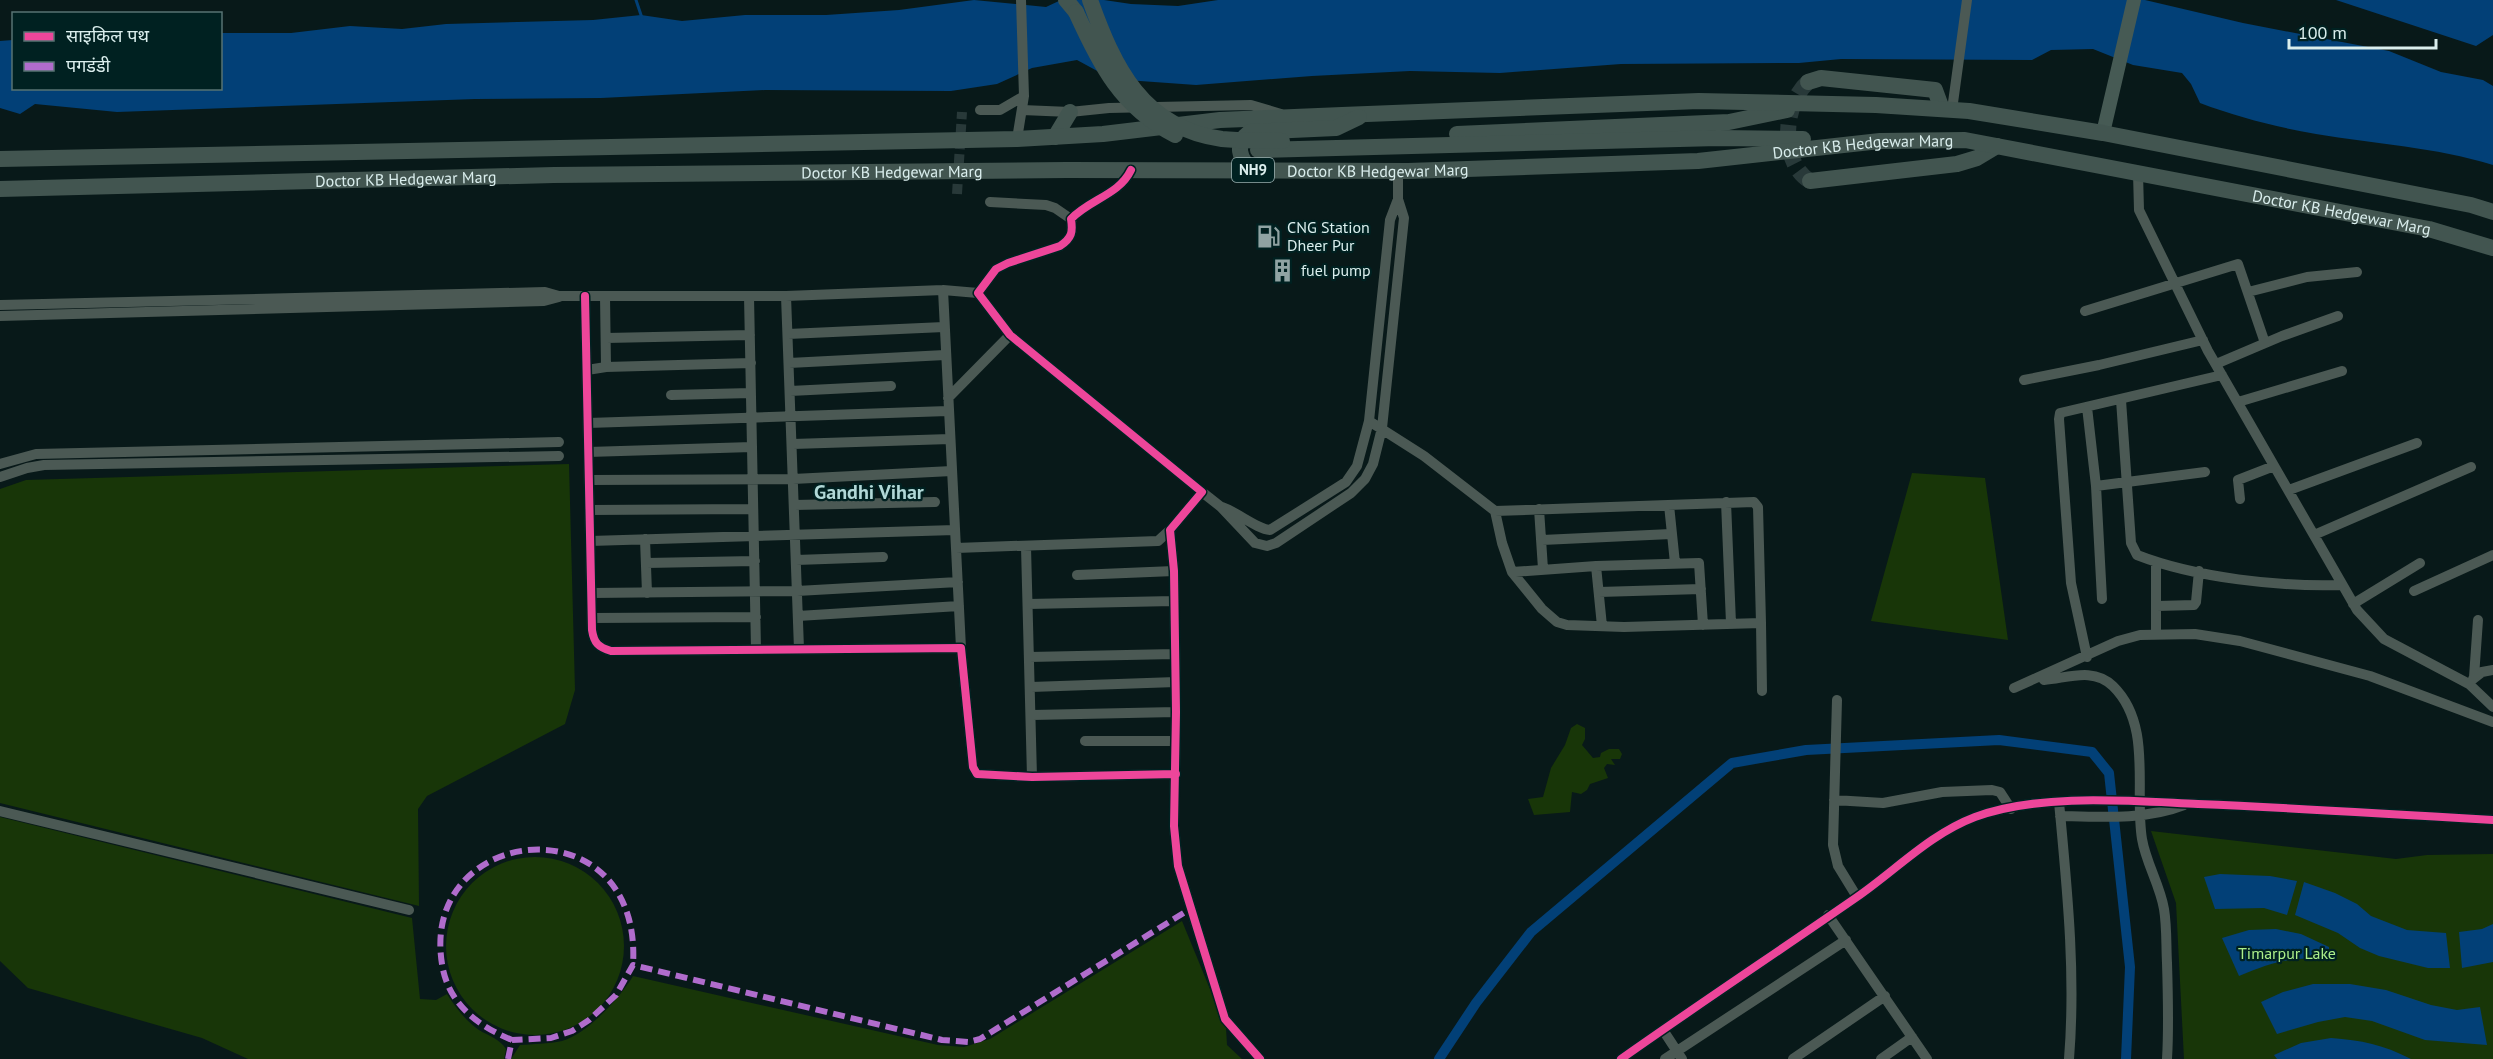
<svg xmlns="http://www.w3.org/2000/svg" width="2493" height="1059" font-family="'PT Sans','Noto Sans Devanagari',sans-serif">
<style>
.green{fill:#183608}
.water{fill:#024077}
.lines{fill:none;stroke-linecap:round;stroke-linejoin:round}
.stream{stroke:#024077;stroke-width:3}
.canal{stroke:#024077;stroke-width:10}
.minor-tunnel{stroke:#283939;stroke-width:10;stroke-dasharray:10 5;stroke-linecap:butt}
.highway-tunnel{stroke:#283939;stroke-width:16;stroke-dasharray:16 8;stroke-linecap:butt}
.minor{stroke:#4b5954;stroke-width:10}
.major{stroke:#465a54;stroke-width:14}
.highway{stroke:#425550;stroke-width:16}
.highway-bridge{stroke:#425550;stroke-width:16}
.quiet{stroke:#b06ccc;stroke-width:6;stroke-dasharray:12 6;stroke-linecap:butt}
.cycleway-casing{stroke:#002121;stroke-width:11}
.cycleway{stroke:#ed469a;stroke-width:8}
.labels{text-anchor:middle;stroke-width:4.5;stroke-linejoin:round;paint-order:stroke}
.shield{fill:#002121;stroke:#99b0b0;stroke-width:1.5}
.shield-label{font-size:15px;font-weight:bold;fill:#daeeed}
.street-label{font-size:16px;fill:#daeeed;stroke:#002121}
.poi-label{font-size:16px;fill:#daeeed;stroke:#002121;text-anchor:start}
.park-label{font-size:16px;fill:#abef8a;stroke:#002121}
.quarter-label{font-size:20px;font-weight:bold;fill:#b1d8d7;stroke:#002121}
</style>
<rect width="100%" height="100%" fill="#081919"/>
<path class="green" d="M 569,464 L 575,690 L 565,724 L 427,796 L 418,809 L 419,906 L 0,803 L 0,489 L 26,480 Z
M 1912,473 L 1985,478 L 2008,640 L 1871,621 Z
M 1577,724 L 1585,728 L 1585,739 L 1582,745 L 1593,758 L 1600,757 L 1601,753 L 1609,749 L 1619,749 L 1622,754 L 1620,759 L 1611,759 L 1615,765 L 1607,764 L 1604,768 L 1608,778 L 1590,784 L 1587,790 L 1581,794 L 1572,792 L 1570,812 L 1534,815 L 1528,799 L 1543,797 L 1551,768 L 1565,745 L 1571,728 Z
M 0,817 L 412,918 L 420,999 L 436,1000 L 447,994 C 456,1008 465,1020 479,1030 C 489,1036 500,1039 506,1049 L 504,1059 L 248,1059 L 202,1038 L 28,988 L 0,961 Z
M 2151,831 L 2396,859 L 2427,855 L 2493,854 L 2493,1059 L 2184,1059 L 2176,903 Z
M446 946a89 89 0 1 1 178 0a89 89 0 1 1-178 0Z
M 1182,921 L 1226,1028 L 1227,1045 L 1242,1059 L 511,1059 L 520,1045 C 533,1044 548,1044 562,1041 C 587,1034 620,998 633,976 L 938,1045 L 964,1047 L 990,1039 Z"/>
<path class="water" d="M 974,0 L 1046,7 L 1061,0 L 1104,0 L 1131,4 L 1178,6 L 1218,0 L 2145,0 L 2243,23 L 2389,51 L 2441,72 L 2483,80 L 2493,86 L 2493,165 C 2435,147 2375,144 2316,134 C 2276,127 2237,117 2200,103 L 2191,84 L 2182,73 L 2133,65 L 2093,49 L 2051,50 L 2032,60 L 1841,59 L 1799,63 L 1621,64 L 1500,73 L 1410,71 L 1312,76 L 1196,85 L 1112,79 L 1077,60 L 1032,68 L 997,84 L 951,91 L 765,90 L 601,98 L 475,99 L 117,112 L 35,104 L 20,114 L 0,108 L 0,41 L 13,40 L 14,88 L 220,88 L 221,33 L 291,33 L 350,26 L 402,29 L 446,24 L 593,20 L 641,15 L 682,21 L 745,15 L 826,15 L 899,10 Z
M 2336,0 L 2493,0 L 2493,35 L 2476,46 Z
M 2220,874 L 2270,876 L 2297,881 L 2287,915 L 2264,908 L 2215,909 L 2204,877 Z
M 2304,882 L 2335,893 L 2357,904 L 2371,916 L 2407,930 L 2446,933 L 2450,968 L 2428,968 L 2379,956 L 2360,948 L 2338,933 L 2295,915 Z
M 2493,924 L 2493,962 L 2462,968 L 2459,932 L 2482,929 Z
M 2276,929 L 2301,934 L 2329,947 L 2329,959 C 2290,957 2275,961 2239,976 L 2222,938 L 2249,930 Z
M 2313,984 L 2350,984 L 2386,990 L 2431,1005 L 2457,1010 L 2480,1007 L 2487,1045 L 2425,1040 L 2372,1021 L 2345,1017 L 2318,1022 L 2277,1034 L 2261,1002 L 2283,992 Z
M 2331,1038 C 2361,1040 2384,1045 2411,1059 L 2277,1059 L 2274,1055 L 2301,1043 Z"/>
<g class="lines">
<path class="stream" d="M 636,0 L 642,18"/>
<path class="canal" d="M 1439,1059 L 1476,1003 L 1531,932 L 1732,763 L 1806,750 L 1999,740 L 2092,752 L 2109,773 L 2130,967 L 2126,1059"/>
<path class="minor-tunnel" d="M 957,194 L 962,112"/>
<path class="highway-tunnel" d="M 1808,82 C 1783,104 1779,162 1810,181"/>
<path class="minor" d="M 980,110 L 1000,110 L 1024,96
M 1022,110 L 1070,112 L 1109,108 L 1251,105 L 1281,114
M 1952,110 L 1967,0
M 1017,139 L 1024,96 L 1021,0
M 1131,170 C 1119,195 1090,199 1071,219 C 1073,232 1072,238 1060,246 L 1008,263 L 996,269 L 978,293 L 1010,335 L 1202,492 L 1170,530 L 1174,571 L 1176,712 L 1174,826 L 1178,866 L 1225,1019 L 1260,1059
M 2138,173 L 2139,210 L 2208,351 L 2357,610 L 2384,639 L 2469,684 L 2493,707
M 990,202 L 1046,205 L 1055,208 L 1071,219
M 943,290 L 961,648
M 2248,292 L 2307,277 L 2357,272
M 585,296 L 592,630 C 594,643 598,647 611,651 L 961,648 L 973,767 L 977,774 L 1032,777 L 1176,774
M 605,296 L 606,367
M 749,296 L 756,649
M 786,296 L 799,649
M 0,305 L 545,292 L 559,296 L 786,296 L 943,290 L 978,293
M 2085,311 L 2238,264 L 2265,343
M 0,316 L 544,301 L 559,297
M 788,334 L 944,327
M 606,338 L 750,335
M 789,363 L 945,355
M 2216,364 L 2282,336 L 2338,316
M 587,370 L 606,367 L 751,363
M 2024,380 L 2099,365 L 2203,340
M 790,391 L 891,386
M 671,395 L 751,393
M 948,398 L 1010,335
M 2121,400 L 2131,543 L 2137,555 C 2196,578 2280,587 2342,585
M 2238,402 L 2342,371
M 2087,407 L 2096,486 L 2102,599
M 1369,421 L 1424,456 L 1495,511 L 1502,543 L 1512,572 L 1542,609 L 1557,622 L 1567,625 L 1624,627 L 1761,623 L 1762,691
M 588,423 L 948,411
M 793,444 L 950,439
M 588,452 L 752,447
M 0,464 L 36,454 L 559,442
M 0,477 L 27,468 L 44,465 L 559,456
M 589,480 L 793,479 L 952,471
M 2096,486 L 2205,472
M 2289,490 L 2417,443
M 1202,492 L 1221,507 L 1255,543 L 1267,546 L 1276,543 L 1351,493 L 1365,479 L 1373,464 L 1382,428 L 1404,218 L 1398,199 L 1398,171
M 2240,499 L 2238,480 L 2274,466
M 1726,502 L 1731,623
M 794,505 L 935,502
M 1669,505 L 1675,563
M 1222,507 C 1237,512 1257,529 1270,530 L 1346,482 L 1357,466 L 1369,421 L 1390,220 L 1398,199
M 1539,509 L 1543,569
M 590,510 L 753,509
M 1495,511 L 1754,502 L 1758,507 L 1761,623
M 2314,535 L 2471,467
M 645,539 L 647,593
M 1542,540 L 1671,534
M 590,541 L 955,530
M 1026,547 L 1032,777
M 956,548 L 1158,541 L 1170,530
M 796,560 L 883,557
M 2156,562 L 2156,633
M 646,563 L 755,561
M 1596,566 L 1699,563 L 1703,625
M 1512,572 L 1596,566 L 1602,626
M 1077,575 L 1174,571
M 2414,591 L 2493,555
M 1599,592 L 1701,589
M 591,593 L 797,591 L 958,582
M 1028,604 L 1174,601
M 2353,604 L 2420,563
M 2157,606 L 2194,605 L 2196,602 L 2199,571
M 798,616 L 959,606
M 592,618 L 756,617
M 1029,657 L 1175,654
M 2087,657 L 2071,583 L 2059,419 L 2060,413 L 2222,375
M 2474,677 L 2478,620
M 2473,679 L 2482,672 L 2493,670
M 2044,680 C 2068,678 2093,667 2113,686 C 2153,725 2134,791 2142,839 C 2146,863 2160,885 2164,909 C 2167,927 2166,945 2167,963 C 2168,995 2169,1027 2167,1059
M 1031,687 L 1176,682
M 2014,688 L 2118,641 L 2140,635 L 2195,634 L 2240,641 L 2370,676 L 2493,722
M 1837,700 L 1833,845 L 1838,866 L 1857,897
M 1032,715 L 1176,712
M 1085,741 L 1175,741
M 1834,800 L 1883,803 L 1942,792 L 1992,790 L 2000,792 L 2011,809
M 2059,802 C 2067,888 2076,973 2069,1059
M 0,811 L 409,910
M 2060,816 C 2101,817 2146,820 2184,805
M 1828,915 L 1927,1059
M 1663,1030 L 1682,1059
M 1621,1059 C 1699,1004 1779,951 1857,897 C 1896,870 1930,834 1975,817 C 2040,793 2129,801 2198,804 C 2296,808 2395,814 2493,820
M 1665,1059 L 1846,940
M 1793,1059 L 1885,996
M 1881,1059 L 1912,1037"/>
<path class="major" d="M 2103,133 L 2134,0"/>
<g class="highway">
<path d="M 1066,0 L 1076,12"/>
<path d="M 1808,82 L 1821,78 L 1935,90 L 1942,109"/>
<path d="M 1457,134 L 1729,122 L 1787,110"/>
<path d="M 1055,137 L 1070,112"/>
<path d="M 1258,150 L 1718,138 L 1803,139"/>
<path d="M 0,159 L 1017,139 L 1103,134 L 1220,120 L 1342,115 L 1699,101 L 1876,105 L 1969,111 L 2103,133 L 2471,205 L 2493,212"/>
<path d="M 1252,170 C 1239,159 1234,144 1250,132 L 1336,128 L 1359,117"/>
<path d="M 1810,181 L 1957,164 L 1977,158 L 1997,146"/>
<path id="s1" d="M 0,189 L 554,175 L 1067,170 L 1408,171 L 1698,161 L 1880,141 L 1965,140 L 2429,229 L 2493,248"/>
</g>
<path class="highway-bridge" d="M 1090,0 C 1114,67 1142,128 1222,139 C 1242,141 1262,140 1282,141
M 1076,12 C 1100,65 1121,107 1175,135"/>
<path class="quiet" d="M 512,1040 C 478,1026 448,1004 442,964 C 419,823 643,800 633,965
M 508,1059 L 512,1040 L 551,1038 L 572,1031 L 589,1020 L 616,995 L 633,965 L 942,1040 L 968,1042 L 980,1039 L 1190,909"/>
<defs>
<path id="cycleway" d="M 1131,170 C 1119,195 1090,199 1071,219 C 1073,232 1072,238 1060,246 L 1008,263 L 996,269 L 978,293 L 1010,335 L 1202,492 L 1170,530 L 1174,571 L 1176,712 L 1174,826 L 1178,866 L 1225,1019 L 1260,1059
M 585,296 L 592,630 C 594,643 598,647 611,651 L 961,648 L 973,767 L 977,774 L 1032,777 L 1176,774
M 1621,1059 C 1699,1004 1779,951 1857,897 C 1896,870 1930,834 1975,817 C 2040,793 2129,801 2198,804 C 2296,808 2395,814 2493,820"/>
</defs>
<use href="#cycleway" class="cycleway-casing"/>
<use href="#cycleway" class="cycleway"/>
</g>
<defs>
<symbol id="fuel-bare" viewBox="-9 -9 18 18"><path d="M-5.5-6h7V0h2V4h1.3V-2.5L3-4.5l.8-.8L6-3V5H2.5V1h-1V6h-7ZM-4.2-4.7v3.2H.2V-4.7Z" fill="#90a3a3" stroke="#002121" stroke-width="2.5" paint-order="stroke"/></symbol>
<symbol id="building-bare" viewBox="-9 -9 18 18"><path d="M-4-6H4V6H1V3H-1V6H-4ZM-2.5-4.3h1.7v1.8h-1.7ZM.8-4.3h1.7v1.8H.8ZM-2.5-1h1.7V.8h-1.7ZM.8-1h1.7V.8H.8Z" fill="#90a3a3" stroke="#002121" stroke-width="2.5" paint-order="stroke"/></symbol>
</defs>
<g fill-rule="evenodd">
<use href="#fuel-bare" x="1252" y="220" width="33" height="33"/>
<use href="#building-bare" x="1266" y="254" width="33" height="33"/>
</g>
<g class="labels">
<rect class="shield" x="1232" y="158" width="42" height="24" rx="4.5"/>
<g class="shield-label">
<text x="1253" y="175">NH9</text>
</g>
<g class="street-label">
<text dy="6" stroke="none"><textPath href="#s1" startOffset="1864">Doctor KB Hedgewar Marg</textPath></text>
<text dy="6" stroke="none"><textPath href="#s1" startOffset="1378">Doctor KB Hedgewar Marg</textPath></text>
<text dy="6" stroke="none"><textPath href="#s1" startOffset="892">Doctor KB Hedgewar Marg</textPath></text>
<text dy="6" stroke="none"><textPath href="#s1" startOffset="406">Doctor KB Hedgewar Marg</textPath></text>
<text dy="6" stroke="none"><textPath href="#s1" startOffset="2350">Doctor KB Hedgewar Marg</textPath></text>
</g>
<g class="poi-label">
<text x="1287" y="233">CNG Station<tspan x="1287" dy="18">Dheer Pur</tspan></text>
<text x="1301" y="276">fuel pump</text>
</g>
<g class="park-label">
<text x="2287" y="959">Timarpur Lake</text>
</g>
<g class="quarter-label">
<text x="869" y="499">Gandhi Vihar</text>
</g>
</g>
<rect x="12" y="12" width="210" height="78" fill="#002121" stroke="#577373" stroke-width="1.5"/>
<rect x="24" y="32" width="30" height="9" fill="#ed469a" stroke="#577373" stroke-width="1.5"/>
<text x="66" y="42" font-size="18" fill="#daeeed">साइकिल पथ</text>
<rect x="24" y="62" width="30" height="9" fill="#b06ccc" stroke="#577373" stroke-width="1.5"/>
<text x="66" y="72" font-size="18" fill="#daeeed">पगडंडी</text>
<path d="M2289 39v9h147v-9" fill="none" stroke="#daeeed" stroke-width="3"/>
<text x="2298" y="39" font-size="18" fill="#daeeed" stroke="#002121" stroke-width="4.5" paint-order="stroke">100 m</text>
</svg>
